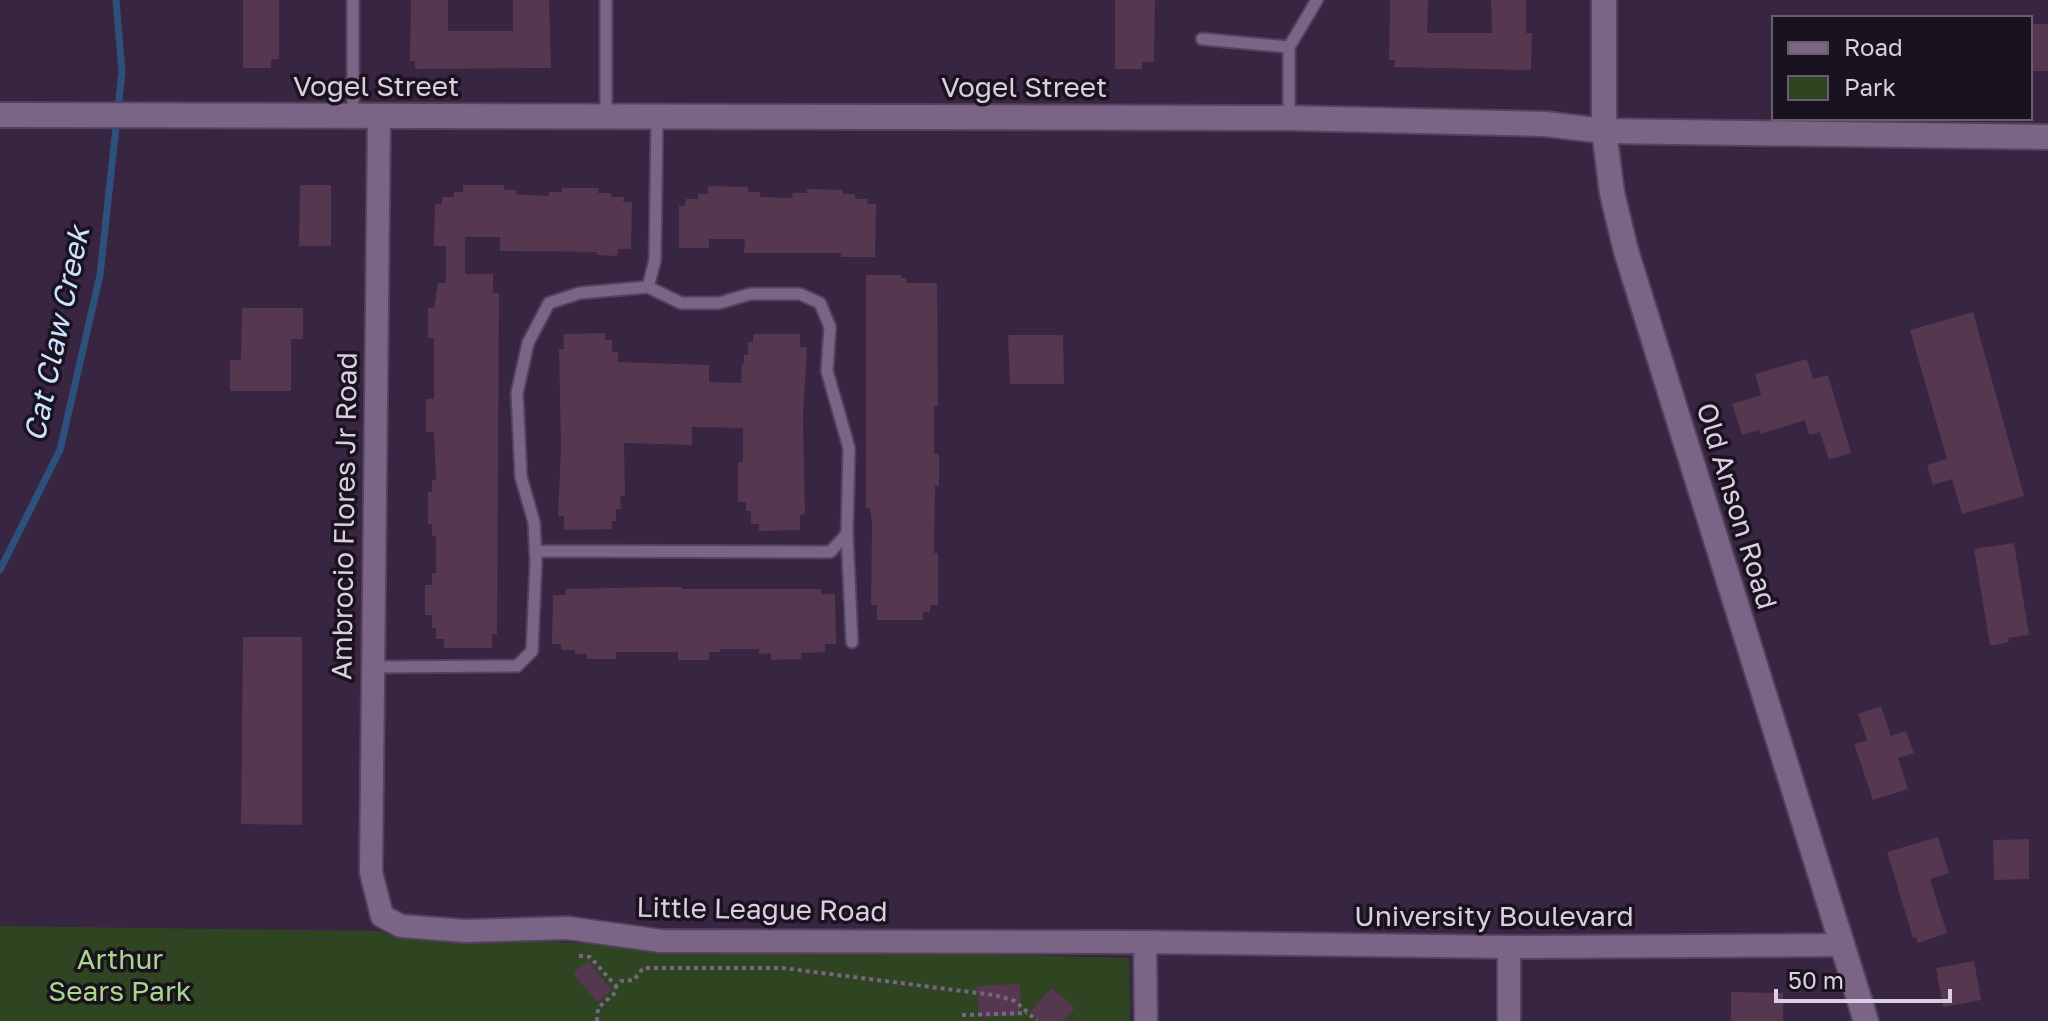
<svg xmlns="http://www.w3.org/2000/svg" width="2048" height="1021" font-family="'Golos Text',sans-serif">
<style>
.green{fill:#2f4421}
.lines{fill:none;stroke-linecap:round;stroke-linejoin:round}
.stream{stroke:#2d517d;stroke-width:7}
.building{fill:#55374f}
.lane-casing{stroke:#53425c;stroke-width:15}
.street-casing{stroke:#53425c;stroke-width:26}
.secondary-casing{stroke:#53425c;stroke-width:28}
.path{stroke:#76667f;stroke-width:4;stroke-dasharray:4 4;stroke-linecap:butt}
.lane{stroke:#7a6586;stroke-width:11}
.street{stroke:#7a6586;stroke-width:22}
.secondary{stroke:#7a6586;stroke-width:24}
.labels{text-anchor:middle;stroke-width:7;stroke-linejoin:round;paint-order:stroke}
.street-label{font-size:28px;fill:#dacee1;stroke:#1b121f}
.park-label{font-size:28px;fill:#a8d78a;stroke:#1b121f}
.water-label{font-size:30px;font-style:italic;fill:#cbe2fe;stroke:#1b121f}
</style>
<rect width="100%" height="100%" fill="#382542"/>
<path class="green" d="M 0,926 L 378,931 L 399,938 L 1129,958 L 1130,1021 L 0,1021 Z"/>
<g class="lines">
<path class="stream" d="M 0,570 L 60,450 L 100,275 L 122,72 L 116,0"/>
</g>
<path class="building" d="M 243,0 L 279,0 L 279,59 L 271,59 L 271,68 L 243,68 Z
M 411,0 L 448,0 L 448,31 L 513,31 L 513,0 L 549,0 L 551,68 L 415,69 L 415,61 L 410,61 Z
M 1115,0 L 1155,0 L 1154,62 L 1142,62 L 1142,69 L 1115,69 Z
M 1390,0 L 1428,0 L 1427,33 L 1492,33 L 1491,0 L 1526,0 L 1526,33 L 1532,33 L 1531,70 L 1394,67 L 1395,60 L 1389,60 Z
M 2030,24 L 2048,24 L 2048,71 L 2030,71 Z
M 300,185 L 331,185 L 331,246 L 299,246 Z
M 463,185 L 504,185 L 504,190 L 516,190 L 516,194 L 548,196 L 549,192 L 562,192 L 562,188 L 599,188 L 598,193 L 611,193 L 611,197 L 624,197 L 623,202 L 632,202 L 631,249 L 618,249 L 617,256 L 597,255 L 597,252 L 500,251 L 500,237 L 465,237 L 465,274 L 493,274 L 493,293 L 499,293 L 497,634 L 492,634 L 492,648 L 444,648 L 444,639 L 436,639 L 436,628 L 432,628 L 432,615 L 425,615 L 425,585 L 432,585 L 432,573 L 436,573 L 436,536 L 432,536 L 432,524 L 428,524 L 428,492 L 432,492 L 432,480 L 436,480 L 434,432 L 426,432 L 426,399 L 434,399 L 434,338 L 428,338 L 428,308 L 434,308 L 438,283 L 446,283 L 446,246 L 434,246 L 435,204 L 442,204 L 442,197 L 454,197 L 454,192 L 463,192 Z
M 708,186 L 748,187 L 748,192 L 760,192 L 760,197 L 792,198 L 793,193 L 807,193 L 807,189 L 843,190 L 843,194 L 855,194 L 855,199 L 868,199 L 867,204 L 876,204 L 875,257 L 841,257 L 841,253 L 744,253 L 745,239 L 709,239 L 709,248 L 679,248 L 679,206 L 685,206 L 686,199 L 698,199 L 698,194 L 708,194 Z
M 866,275 L 901,275 L 901,278 L 906,278 L 906,283 L 937,283 L 938,406 L 934,406 L 934,454 L 939,454 L 939,486 L 935,486 L 934,553 L 938,553 L 938,605 L 930,605 L 930,612 L 923,612 L 923,620 L 877,620 L 877,605 L 871,605 L 872,522 L 870,508 L 866,508 Z
M 242,308 L 303,308 L 303,339 L 291,339 L 291,391 L 230,391 L 230,360 L 241,360 Z
M 1973,312 L 2024,496 L 1962,514 L 1952,479 L 1933,485 L 1927,465 L 1947,459 L 1910,330 Z
M 605,333 L 605,340 L 612,340 L 612,352 L 618,352 L 618,362 L 709,365 L 709,382 L 741,383 L 742,364 L 744,364 L 744,355 L 748,355 L 748,342 L 753,342 L 753,334 L 800,334 L 800,347 L 807,347 L 803,417 L 805,514 L 800,515 L 800,530 L 759,531 L 759,524 L 751,524 L 751,511 L 746,511 L 746,502 L 738,502 L 738,462 L 743,462 L 743,428 L 692,427 L 692,445 L 624,443 L 625,496 L 620,496 L 621,509 L 616,509 L 616,521 L 612,521 L 612,529 L 564,530 L 564,516 L 558,516 L 561,447 L 559,349 L 564,349 L 563,334 Z
M 1008,335 L 1063,335 L 1064,384 L 1010,384 Z
M 1807,359 L 1813,379 L 1828,375 L 1851,453 L 1829,460 L 1820,432 L 1809,435 L 1805,420 L 1760,434 L 1759,430 L 1742,435 L 1732,404 L 1761,395 L 1755,374 Z
M 2014,543 L 2029,635 L 2008,638 L 2009,642 L 1990,646 L 1974,549 Z
M 658,587 L 682,587 L 682,589 L 821,589 L 821,594 L 835,594 L 836,644 L 825,644 L 825,652 L 801,653 L 801,659 L 771,660 L 771,653 L 759,654 L 759,649 L 720,649 L 720,652 L 709,652 L 709,660 L 678,660 L 678,652 L 616,652 L 616,659 L 587,659 L 587,654 L 575,654 L 575,650 L 561,650 L 561,644 L 552,644 L 553,595 L 566,595 L 566,589 Z
M 243,637 L 302,637 L 302,825 L 241,824 Z
M 1881,706 L 1891,736 L 1906,731 L 1914,753 L 1898,758 L 1908,789 L 1873,800 L 1854,744 L 1867,740 L 1858,714 Z
M 1938,837 L 1949,873 L 1930,879 L 1947,933 L 1918,943 L 1916,937 L 1913,938 L 1887,852 Z
M 2029,839 L 2029,879 L 1994,880 L 1993,840 Z
M 588,961 L 612,990 L 597,1002 L 573,973 Z
M 1974,961 L 1981,1000 L 1943,1007 L 1936,968 Z
M 1020,984 L 1021,1015 L 979,1017 L 977,986 Z
M 1052,988 L 1075,1008 L 1063,1021 L 1040,1021 L 1030,1012 Z
M 1731,992 L 1783,993 L 1783,1021 L 1731,1021 Z"/>
<g class="lines">
<defs>
<path id="lane" d="M 1202,39 L 1289,47
M 353,116 L 353,0
M 606,116 L 606,0
M 1289,118 L 1289,47 L 1317,0
M 847,534 L 852,642
M 535,551 L 830,552 L 847,534 L 849,448 L 827,371 L 830,327 L 820,303 L 800,294 L 750,294 L 719,303 L 681,303 L 648,287
M 373,667 L 517,666 L 532,651 L 536,561 L 534,522 L 521,477 L 517,393 L 528,343 L 549,303 L 580,293 L 648,287 L 655,260 L 657,116"/>
<path id="street" d="M 379,116 L 371,872 L 382,916 L 401,926 L 465,931 L 568,928 L 661,941 L 1145,942 L 1509,947 L 1843,945
M 1145,942 L 1146,1021
M 1509,947 L 1509,1021"/>
<path id="secondary" d="M 1604,0 L 1604,131 L 1612,193 L 1626,251 L 1866,1021
M 0,115 L 1289,118 L 1545,124 L 1604,131 L 2048,137"/>
</defs>
<use href="#lane" class="lane-casing"/>
<use href="#street" class="street-casing"/>
<use href="#secondary" class="secondary-casing"/>
<path class="path" d="M 579,956 L 590,957 L 616,986 L 621,981 L 634,980 L 643,968 L 783,968 L 994,995 L 1015,1001 L 1037,1021
M 962,1015 L 1027,1013
M 597,1021 L 598,1008 L 616,992 L 616,987"/>
<use href="#lane" class="lane"/>
<use href="#street" class="street"/>
<use href="#secondary" class="secondary"/>
</g>
<g class="labels">
<g class="street-label">
<text x="376" y="96">Vogel Street</text>
<text x="1024" y="97">Vogel Street</text>
<text transform="translate(1737 506) rotate(73)" y="10">Old Anson Road</text>
<text transform="translate(344 516) rotate(-89)" y="10">Ambrocio Flores Jr Road</text>
<text transform="translate(762 909) rotate(1)" y="10">Little League Road</text>
<text x="1494" y="926">University Boulevard</text>
</g>
<g class="park-label">
<text x="120" y="969">Arthur<tspan x="120" dy="32">Sears Park</tspan></text>
</g>
<g class="water-label">
<text transform="translate(57 334) rotate(-78)" y="10">Cat Claw Creek</text>
</g>
</g>
<rect x="1772" y="16" width="260" height="104" fill="#1b121f" stroke="#675d6d" stroke-width="2"/>
<rect x="1788" y="42" width="40" height="12" fill="#7a6586" stroke="#675d6d" stroke-width="2"/>
<text x="1844" y="56" font-size="24" fill="#dacee1">Road</text>
<rect x="1788" y="76" width="40" height="24" fill="#2f4421" stroke="#675d6d" stroke-width="2"/>
<text x="1844" y="96" font-size="24" fill="#dacee1">Park</text>
<path d="M1776 989v12h174v-12" fill="none" stroke="#dacee1" stroke-width="4"/>
<text x="1788" y="989" font-size="24" fill="#dacee1" stroke="#1b121f" stroke-width="6" paint-order="stroke">50 m</text>
</svg>
